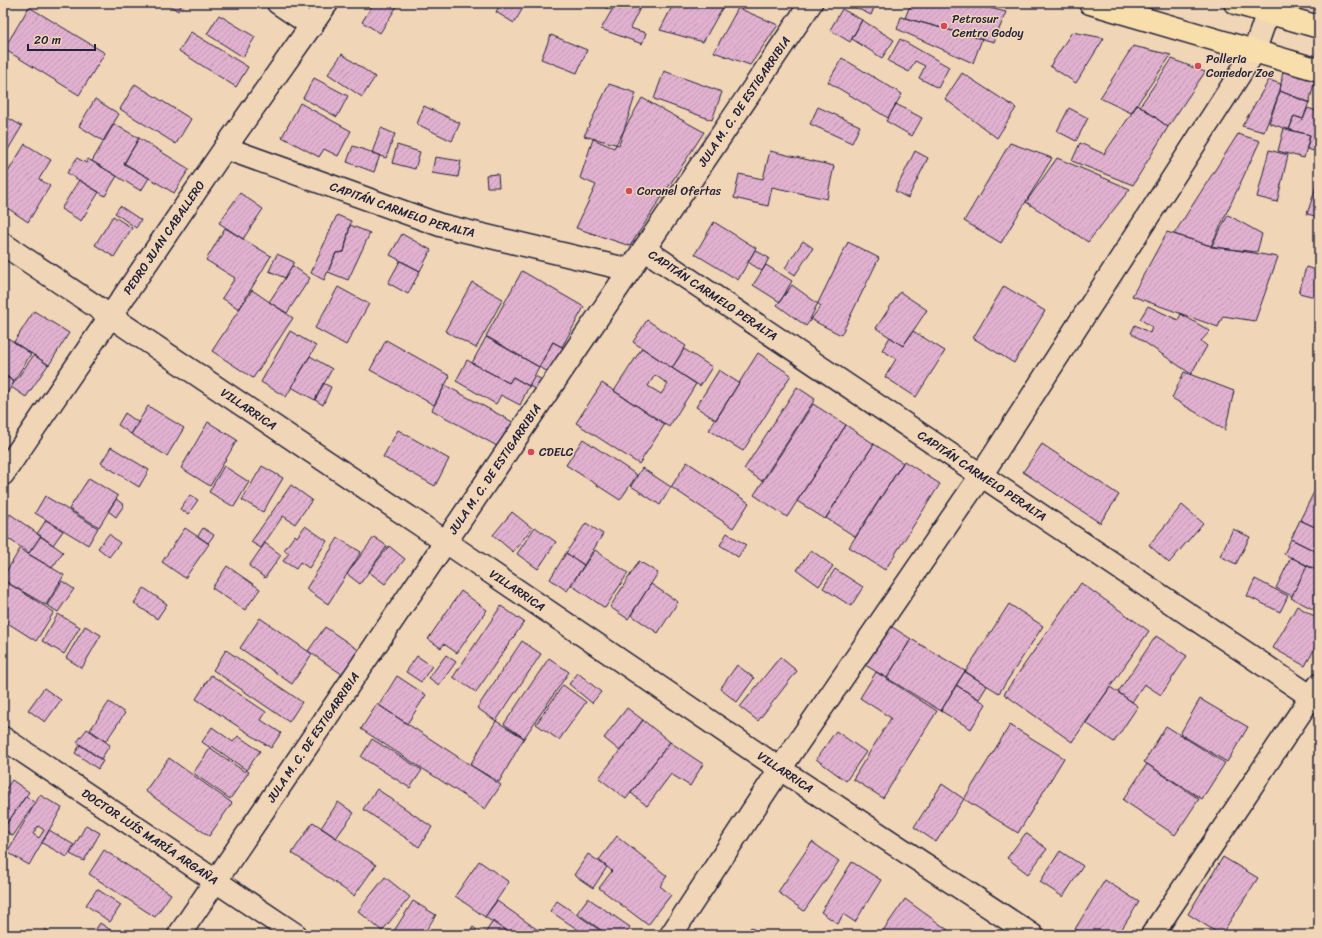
<svg xmlns="http://www.w3.org/2000/svg" width="1322" height="938" font-family="Sriracha,sans-serif">
<style>
.building{fill:url(#building-hatch);stroke:#22223b;fill-rule:evenodd}
.lines{fill:none;stroke-linecap:round;stroke-linejoin:round}
.street-casing{stroke:#22223b;stroke-width:25}
.highway-casing{stroke:#22223b;stroke-width:25}
.street{stroke:#f0d5b7;stroke-width:22}
.highway{stroke:#f8deab;stroke-width:22}
.poi-dot{fill:#d1495b;stroke:#f0d5b7;stroke-width:1.5}
.labels{text-anchor:middle;stroke-width:3;stroke-linejoin:round;paint-order:stroke}
.poi-label{font-size:12px;fill:#22223b;stroke:#f0d5b7;text-anchor:start}
.street-label{font-size:12px;fill:#22223b;stroke:#f0d5b7}
</style>
<defs>
<pattern id="building-hatch" width="6" height="6" patternUnits="userSpaceOnUse"><rect width="6" height="6" fill="#e2b1d0"/><path d="M-1 1l2-2M0 6l6-6M5 7l2-2" fill="none" stroke="#c298b4"/></pattern>
</defs>
<rect width="100%" height="100%" fill="#f0d5b7"/>
<filter id="ink" filterUnits="userSpaceOnUse"><feTurbulence type="fractalNoise" baseFrequency=".025" numOctaves="2"/><feDisplacementMap in="SourceGraphic" scale="8" xChannelSelector="R" yChannelSelector="G"/><feConvolveMatrix kernelMatrix="1 2 1 2 8 2 1 2 1" color-interpolation-filters="sRGB"/></filter>
<g filter="url(#ink)">
<path class="building" d="M 166,3 L 183,3 L 178,11 Z
M 374,3 L 399,3 L 380,33 L 362,22 Z
M 501,3 L 526,3 L 514,23 L 496,12 Z
M 597,3 L 613,3 L 610,10 Z
M 616,3 L 629,3 L 640,8 L 630,28 L 646,33 L 642,44 L 601,29 Z
M 674,3 L 725,3 L 703,42 L 660,30 Z
M 854,3 L 876,3 L 871,15 L 852,6 Z
M 911,3 L 970,3 L 1006,12 L 994,42 L 905,18 Z
M 29,7 L 105,53 L 79,95 L 4,49 Z
M 738,8 L 778,25 L 750,65 L 714,52 Z
M 842,9 L 862,20 L 850,42 L 830,30 Z
M 219,15 L 255,37 L 243,57 L 207,34 Z
M 901,17 L 982,39 L 973,63 L 897,29 Z
M 862,20 L 894,40 L 882,58 L 852,39 Z
M 191,32 L 248,67 L 236,87 L 179,51 Z
M 1072,32 L 1104,38 L 1076,83 L 1050,66 Z
M 551,35 L 587,50 L 577,73 L 541,59 Z
M 900,39 L 949,67 L 938,88 L 919,78 L 925,66 L 915,61 L 909,72 L 888,61 Z
M 1133,46 L 1171,55 L 1131,113 L 1100,98 Z
M 342,54 L 375,77 L 362,97 L 328,74 Z
M 842,58 L 902,94 L 888,118 L 828,82 Z
M 1172,59 L 1205,72 L 1168,127 L 1140,106 Z
M 1283,70 L 1315,80 L 1309,103 L 1280,91 Z
M 664,71 L 722,92 L 712,120 L 654,99 Z
M 962,73 L 1016,108 L 997,138 L 945,99 Z
M 314,78 L 348,96 L 337,117 L 303,98 Z
M 1269,80 L 1281,84 L 1280,91 L 1264,132 L 1242,126 Z
M 135,84 L 191,119 L 176,144 L 120,109 Z
M 609,84 L 636,93 L 619,145 L 584,136 Z
M 1280,91 L 1309,102 L 1303,119 L 1294,116 L 1289,130 L 1269,123 Z
M 642,98 L 704,132 L 630,246 L 576,228 L 596,185 L 580,178 L 593,139 L 614,148 Z
M 95,99 L 119,114 L 103,141 L 79,126 Z
M 300,103 L 351,131 L 338,156 L 324,149 L 319,157 L 282,137 Z
M 896,104 L 922,118 L 912,136 L 886,121 Z
M 1138,104 L 1168,127 L 1133,185 L 1072,161 L 1080,143 L 1104,154 Z
M 424,106 L 460,123 L 452,141 L 417,124 Z
M 818,107 L 860,126 L 852,143 L 810,124 Z
M 1069,108 L 1088,118 L 1076,141 L 1057,131 Z
M 1308,108 L 1319,112 L 1318,152 L 1307,149 L 1310,135 L 1289,130 L 1294,116 L 1303,119 Z
M 3,115 L 22,126 L 3,158 Z
M 114,124 L 139,138 L 124,164 L 149,178 L 141,191 L 92,161 Z
M 381,128 L 395,134 L 386,158 L 372,153 Z
M 1284,128 L 1310,135 L 1304,158 L 1278,151 Z
M 1238,134 L 1260,141 L 1211,246 L 1174,234 Z
M 139,138 L 189,169 L 174,193 L 124,163 Z
M 1010,143 L 1052,158 L 1001,243 L 964,221 Z
M 25,144 L 51,160 L 39,179 L 50,186 L 28,222 L 3,205 L 3,180 Z
M 397,145 L 420,152 L 415,169 L 392,163 Z
M 353,146 L 380,155 L 374,172 L 347,162 Z
M 1269,150 L 1288,155 L 1277,202 L 1257,197 Z
M 770,151 L 834,166 L 827,199 L 772,187 L 768,206 L 734,198 L 739,174 L 763,179 Z
M 915,151 L 928,158 L 908,198 L 895,191 Z
M 435,157 L 461,161 L 458,177 L 432,173 Z
M 77,158 L 86,163 L 88,159 L 117,176 L 105,196 L 67,173 Z
M 1057,158 L 1130,189 L 1088,242 L 1026,202 Z
M 498,174 L 499,187 L 487,187 L 486,175 Z
M 1319,178 L 1319,217 L 1307,214 Z
M 79,180 L 99,192 L 81,221 L 61,209 Z
M 240,193 L 263,209 L 243,239 L 219,223 Z
M 120,206 L 141,220 L 136,228 L 115,213 Z
M 337,215 L 351,221 L 344,252 L 336,253 L 324,280 L 311,273 Z
M 1228,215 L 1262,234 L 1257,252 L 1211,247 Z
M 113,216 L 132,228 L 114,257 L 95,245 Z
M 714,222 L 756,248 L 738,280 L 695,254 Z
M 350,225 L 370,233 L 348,280 L 328,272 L 336,253 L 344,252 Z
M 225,228 L 271,256 L 239,309 L 222,298 L 235,278 L 206,260 Z
M 1167,232 L 1211,246 L 1278,257 L 1255,321 L 1223,316 L 1218,327 L 1132,296 Z
M 402,234 L 431,250 L 420,271 L 390,255 Z
M 803,241 L 813,248 L 795,275 L 785,268 Z
M 848,242 L 879,258 L 841,335 L 810,319 Z
M 755,250 L 769,258 L 762,271 L 748,262 Z
M 277,254 L 294,262 L 285,278 L 269,271 Z
M 400,261 L 420,271 L 408,294 L 388,283 Z
M 766,265 L 792,281 L 780,302 L 753,285 Z
M 293,266 L 310,278 L 287,313 L 269,302 Z
M 1306,267 L 1319,271 L 1319,298 L 1299,293 Z
M 522,271 L 584,307 L 562,347 L 553,342 L 539,367 L 486,336 Z
M 472,282 L 503,299 L 476,348 L 445,331 Z
M 792,285 L 821,306 L 806,326 L 777,305 Z
M 1004,286 L 1045,311 L 1014,363 L 973,338 Z
M 338,287 L 369,304 L 346,345 L 315,328 Z
M 252,290 L 293,318 L 253,378 L 212,351 Z
M 900,292 L 927,310 L 903,346 L 876,328 Z
M 1148,306 L 1178,320 L 1181,314 L 1210,331 L 1201,341 L 1207,346 L 1191,374 L 1131,333 L 1135,325 L 1150,333 L 1152,327 L 1140,319 Z
M 34,311 L 69,333 L 49,365 L 14,342 Z
M 647,320 L 686,346 L 672,368 L 633,342 Z
M 290,331 L 316,346 L 286,397 L 261,382 Z
M 913,331 L 945,351 L 916,397 L 885,377 L 896,359 L 882,350 L 890,337 L 903,346 Z
M 5,336 L 31,354 L 14,381 L 3,374 L 3,338 Z
M 486,337 L 539,367 L 529,386 L 513,377 L 509,383 L 472,363 Z
M 386,340 L 450,376 L 434,405 L 370,370 Z
M 553,342 L 569,351 L 556,376 L 539,367 Z
M 642,348 L 696,384 L 669,427 L 614,391 ZM 655,375 L 668,384 L 661,394 L 648,386 Z
M 684,349 L 712,367 L 700,386 L 672,368 Z
M 758,353 L 791,375 L 743,451 L 709,430 Z
M 34,355 L 48,365 L 26,397 L 11,387 Z
M 310,356 L 332,369 L 315,400 L 291,387 Z
M 467,360 L 509,383 L 513,377 L 529,386 L 520,405 L 501,395 L 496,404 L 456,381 Z
M 719,370 L 739,383 L 716,420 L 696,407 Z
M 1184,372 L 1234,391 L 1225,430 L 1172,398 Z
M 3,375 L 14,382 L 3,400 Z
M 535,376 L 548,383 L 543,393 L 529,386 Z
M 323,383 L 331,387 L 323,405 L 315,400 Z
M 602,383 L 665,424 L 639,464 L 576,423 Z
M 445,385 L 520,426 L 506,451 L 432,410 Z
M 797,387 L 815,399 L 762,481 L 744,469 Z
M 813,404 L 846,425 L 787,517 L 754,495 Z
M 148,406 L 184,428 L 167,456 L 131,434 Z
M 125,413 L 139,423 L 131,434 L 118,425 Z
M 208,422 L 237,440 L 210,486 L 181,468 Z
M 846,425 L 874,444 L 825,519 L 797,501 Z
M 398,430 L 449,459 L 435,486 L 383,457 Z
M 583,439 L 637,475 L 620,500 L 566,465 Z
M 874,444 L 903,463 L 856,537 L 826,518 Z
M 1042,444 L 1119,495 L 1100,523 L 1023,472 Z
M 111,447 L 149,470 L 139,487 L 101,463 Z
M 904,461 L 940,484 L 885,570 L 849,547 Z
M 687,462 L 749,503 L 733,528 L 671,487 Z
M 224,466 L 249,482 L 234,507 L 209,492 Z
M 262,466 L 283,478 L 263,512 L 242,500 Z
M 642,468 L 671,487 L 660,505 L 631,486 Z
M 89,478 L 118,496 L 99,527 L 69,509 Z
M 291,485 L 312,500 L 295,524 L 283,516 L 261,548 L 251,542 Z
M 1316,488 L 1319,489 L 1319,529 L 1300,520 Z
M 190,495 L 198,500 L 188,514 L 180,509 Z
M 45,496 L 98,528 L 88,545 L 35,513 Z
M 116,499 L 124,505 L 116,517 L 108,511 Z
M 1182,505 L 1203,523 L 1169,563 L 1149,545 Z
M 512,512 L 532,528 L 513,552 L 493,535 Z
M 10,514 L 41,536 L 29,553 L 3,535 L 3,525 Z
M 46,520 L 63,531 L 53,545 L 37,534 Z
M 1300,520 L 1319,529 L 1319,553 L 1291,539 Z
M 586,523 L 603,534 L 584,565 L 566,553 Z
M 305,526 L 327,541 L 309,568 L 300,562 L 296,569 L 283,561 L 289,553 L 284,550 L 295,535 L 297,537 Z
M 535,527 L 556,542 L 538,569 L 517,554 Z
M 185,528 L 209,544 L 185,578 L 162,562 Z
M 203,528 L 214,535 L 208,543 L 198,536 Z
M 1233,529 L 1250,537 L 1236,564 L 1220,556 Z
M 727,533 L 746,545 L 738,557 L 720,545 Z
M 109,534 L 120,543 L 109,557 L 98,548 Z
M 41,536 L 63,552 L 52,568 L 28,554 Z
M 374,537 L 387,546 L 360,584 L 347,574 Z
M 338,538 L 361,552 L 328,604 L 306,589 Z
M 1291,539 L 1319,553 L 1319,571 L 1284,554 Z
M 265,543 L 281,555 L 265,578 L 249,566 Z
M 389,546 L 405,559 L 385,584 L 369,572 Z
M 20,549 L 64,575 L 46,605 L 3,580 L 3,577 Z
M 595,550 L 628,573 L 605,608 L 571,585 Z
M 811,550 L 833,566 L 819,586 L 797,570 Z
M 566,553 L 584,565 L 567,591 L 550,579 Z
M 1291,557 L 1307,566 L 1292,596 L 1276,588 Z
M 639,561 L 658,573 L 628,619 L 610,607 Z
M 227,566 L 260,589 L 245,610 L 212,588 Z
M 1307,566 L 1319,571 L 1319,607 L 1317,611 L 1291,598 Z
M 835,569 L 863,587 L 851,606 L 823,588 Z
M 1255,579 L 1288,596 L 1280,612 L 1247,596 Z
M 3,580 L 54,612 L 36,641 L 6,622 L 3,626 Z
M 62,581 L 74,589 L 58,612 L 47,605 Z
M 1081,583 L 1149,631 L 1072,742 L 1004,694 Z
M 651,584 L 678,602 L 658,633 L 631,615 Z
M 144,588 L 167,604 L 157,619 L 134,603 Z
M 461,591 L 487,610 L 457,653 L 444,644 L 441,648 L 428,639 Z
M 1009,604 L 1043,626 L 999,693 L 965,672 Z
M 501,606 L 524,622 L 476,692 L 453,677 Z
M 1297,606 L 1319,619 L 1319,641 L 1305,666 L 1273,648 Z
M 58,614 L 80,627 L 64,654 L 42,641 Z
M 260,618 L 312,654 L 292,684 L 240,648 Z
M 889,625 L 911,639 L 887,678 L 865,665 Z
M 85,626 L 101,635 L 82,668 L 66,658 Z
M 325,627 L 363,653 L 346,677 L 308,651 Z
M 1156,636 L 1187,656 L 1161,695 L 1144,684 L 1132,702 L 1118,692 Z
M 911,639 L 965,671 L 941,711 L 887,678 Z
M 522,641 L 541,654 L 496,721 L 477,708 Z
M 226,650 L 302,702 L 289,722 L 213,670 Z
M 446,655 L 456,662 L 439,685 L 429,678 Z
M 417,656 L 432,666 L 421,682 L 406,672 Z
M 780,657 L 797,671 L 758,721 L 740,707 Z
M 549,658 L 569,672 L 524,738 L 504,724 Z
M 737,665 L 754,678 L 737,702 L 720,689 Z
M 965,671 L 987,686 L 979,699 L 956,685 Z
M 876,672 L 937,711 L 883,798 L 853,779 L 891,718 L 860,698 Z
M 578,673 L 601,692 L 592,703 L 569,684 Z
M 211,675 L 266,712 L 261,720 L 281,733 L 271,748 L 196,699 Z
M 397,676 L 426,695 L 407,724 L 379,705 Z
M 563,685 L 586,702 L 559,740 L 536,724 Z
M 956,685 L 986,704 L 971,729 L 941,711 Z
M 1110,687 L 1138,706 L 1114,742 L 1086,723 Z
M 44,688 L 61,700 L 45,722 L 28,710 Z
M 1200,699 L 1248,727 L 1227,762 L 1180,734 Z
M 109,702 L 125,713 L 106,741 L 90,730 Z
M 377,704 L 501,785 L 485,809 L 361,729 Z
M 627,708 L 643,720 L 620,751 L 604,738 Z
M 643,720 L 670,742 L 626,799 L 599,778 Z
M 496,721 L 524,738 L 499,782 L 470,765 Z
M 1010,725 L 1064,758 L 1018,833 L 964,799 Z
M 1166,726 L 1225,763 L 1202,799 L 1144,762 Z
M 212,727 L 233,742 L 238,736 L 260,751 L 245,772 L 202,742 Z
M 87,729 L 110,745 L 101,759 L 77,742 Z
M 836,731 L 866,752 L 846,781 L 816,759 Z
M 372,739 L 422,770 L 410,788 L 361,757 Z
M 670,742 L 703,764 L 690,786 L 671,774 L 647,806 L 631,793 Z
M 80,745 L 103,761 L 98,769 L 75,753 Z
M 212,746 L 249,772 L 230,799 L 193,773 Z
M 169,758 L 232,803 L 209,836 L 145,791 Z
M 1147,764 L 1199,799 L 1175,835 L 1123,800 Z
M 12,780 L 29,792 L 3,829 L 3,793 Z
M 942,784 L 964,799 L 936,842 L 914,827 Z
M 377,789 L 432,827 L 419,847 L 363,809 Z
M 40,795 L 62,808 L 29,865 L 7,852 ZM 38,826 L 44,830 L 39,838 L 33,834 Z
M 26,796 L 35,803 L 13,836 L 3,829 Z
M 338,802 L 354,813 L 336,838 L 321,828 Z
M 1319,814 L 1319,829 L 1312,824 Z
M 313,822 L 376,865 L 354,896 L 292,853 Z
M 86,825 L 100,833 L 84,861 L 70,854 Z
M 49,830 L 74,845 L 67,857 L 42,843 Z
M 1026,833 L 1047,849 L 1028,874 L 1007,858 Z
M 617,836 L 667,876 L 660,886 L 671,895 L 648,925 L 599,888 L 612,871 L 599,860 Z
M 812,842 L 839,861 L 804,911 L 778,892 Z
M 104,850 L 171,894 L 155,917 L 89,874 Z
M 1060,851 L 1083,866 L 1063,897 L 1040,882 Z
M 588,854 L 607,867 L 593,888 L 574,875 Z
M 1223,857 L 1258,878 L 1221,935 L 1188,914 Z
M 479,861 L 509,882 L 485,917 L 455,896 Z
M 852,862 L 881,880 L 855,922 L 843,914 L 838,924 L 821,912 Z
M 385,877 L 410,897 L 382,931 L 358,911 Z
M 1105,880 L 1139,902 L 1118,935 L 1084,935 L 1075,929 Z
M 97,889 L 121,905 L 110,922 L 86,905 Z
M 588,898 L 630,927 L 625,935 L 608,935 L 577,913 Z
M 905,899 L 948,930 L 944,935 L 880,935 Z
M 413,901 L 436,915 L 423,935 L 401,935 L 394,931 Z
M 497,901 L 538,930 L 534,935 L 512,935 L 485,917 Z
M 557,901 L 607,935 L 586,935 L 550,911 Z
M 493,921 L 512,935 L 484,935 Z
M 100,923 L 118,935 L 92,935 Z
M 473,927 L 484,935 L 468,935 Z
M 751,927 L 761,935 L 745,935 Z
M 45,929 L 54,935 L 41,935 Z
M 538,929 L 547,935 L 534,935 Z"/>
<g class="lines">
<defs>
<g id="street">
<path d="M 278,3 L 312,26"/>
<path id="s1" d="M 225,148 L 440,225 L 630,270"/>
<path id="s2" d="M 3,244 L 446,542 L 780,769 L 1032,935"/>
<path id="s3" d="M 644,249 L 1319,702"/>
<path id="s4" d="M 3,474 L 225,148 L 327,3"/>
<path id="s5" d="M 3,738 L 296,935"/>
<path id="s6" d="M 179,935 L 811,3"/>
<path d="M 671,935 L 780,769 L 982,474 L 1254,52 L 1268,12 L 1274,3"/>
<path d="M 1152,935 L 1319,685"/>
</g>
<path id="highway" d="M 1090,3 L 1319,70
M 1235,3 L 1319,27"/>
</defs>
<use href="#street" class="street-casing"/>
<use href="#highway" class="highway-casing"/>
<use href="#street" class="street"/>
<use href="#highway" class="highway"/>
</g>
</g>
<g class="poi-dot">
<circle cx="944" cy="26" r="4"/>
<circle cx="1198" cy="66" r="4"/>
<circle cx="629" cy="191" r="4"/>
<circle cx="531" cy="452" r="4"/>
</g>
<g class="labels">
<g class="poi-label">
<text x="952" y="23">Petrosur<tspan x="952" dy="14">Centro Godoy</tspan></text>
<text x="1206" y="63">Polleria<tspan x="1206" dy="14">Comedor Zoe</tspan></text>
<text x="637" y="195">Coronel Ofertas</text>
<text x="539" y="456">CDELC</text>
</g>
<g class="street-label">
<text dy="4" stroke="none"><textPath href="#s6" startOffset="1007">JULA M. C. DE ESTIGARRIBIA</textPath></text>
<text dy="4" stroke="none"><textPath href="#s1" startOffset="188">CAPITÁN CARMELO PERALTA</textPath></text>
<text dy="4" stroke="none"><textPath href="#s4" startOffset="286">PEDRO JUAN CABALLERO</textPath></text>
<text dy="4" stroke="none"><textPath href="#s3" startOffset="83">CAPITÁN CARMELO PERALTA</textPath></text>
<text dy="4" stroke="none"><textPath href="#s2" startOffset="296">VILLARRICA</textPath></text>
<text dy="4" stroke="none"><textPath href="#s6" startOffset="563">JULA M. C. DE ESTIGARRIBIA</textPath></text>
<text dy="4" stroke="none"><textPath href="#s3" startOffset="407">CAPITÁN CARMELO PERALTA</textPath></text>
<text dy="4" stroke="none"><textPath href="#s2" startOffset="620">VILLARRICA</textPath></text>
<text dy="4" stroke="none"><textPath href="#s6" startOffset="239">JULA M. C. DE ESTIGARRIBIA</textPath></text>
<text dy="4" stroke="none"><textPath href="#s2" startOffset="944">VILLARRICA</textPath></text>
<text dy="4" stroke="none"><textPath href="#s5" startOffset="177">DOCTOR LUÍS MARÍA ARGAÑA</textPath></text>
</g>
</g>
<rect width="1322" height="938" fill="none" stroke="#f0d5b7" stroke-width="16"/>
<rect x="8" y="8" width="1306" height="922" fill="none" stroke="#22223b" stroke-width="1.5" filter="url(#ink)"/>
<path d="M28 44v6h67v-6" fill="none" stroke="#22223b" stroke-width="2"/>
<text x="34" y="44" font-size="12" fill="#22223b" stroke="#f0d5b7" stroke-width="3" paint-order="stroke">20 m</text>
</svg>
